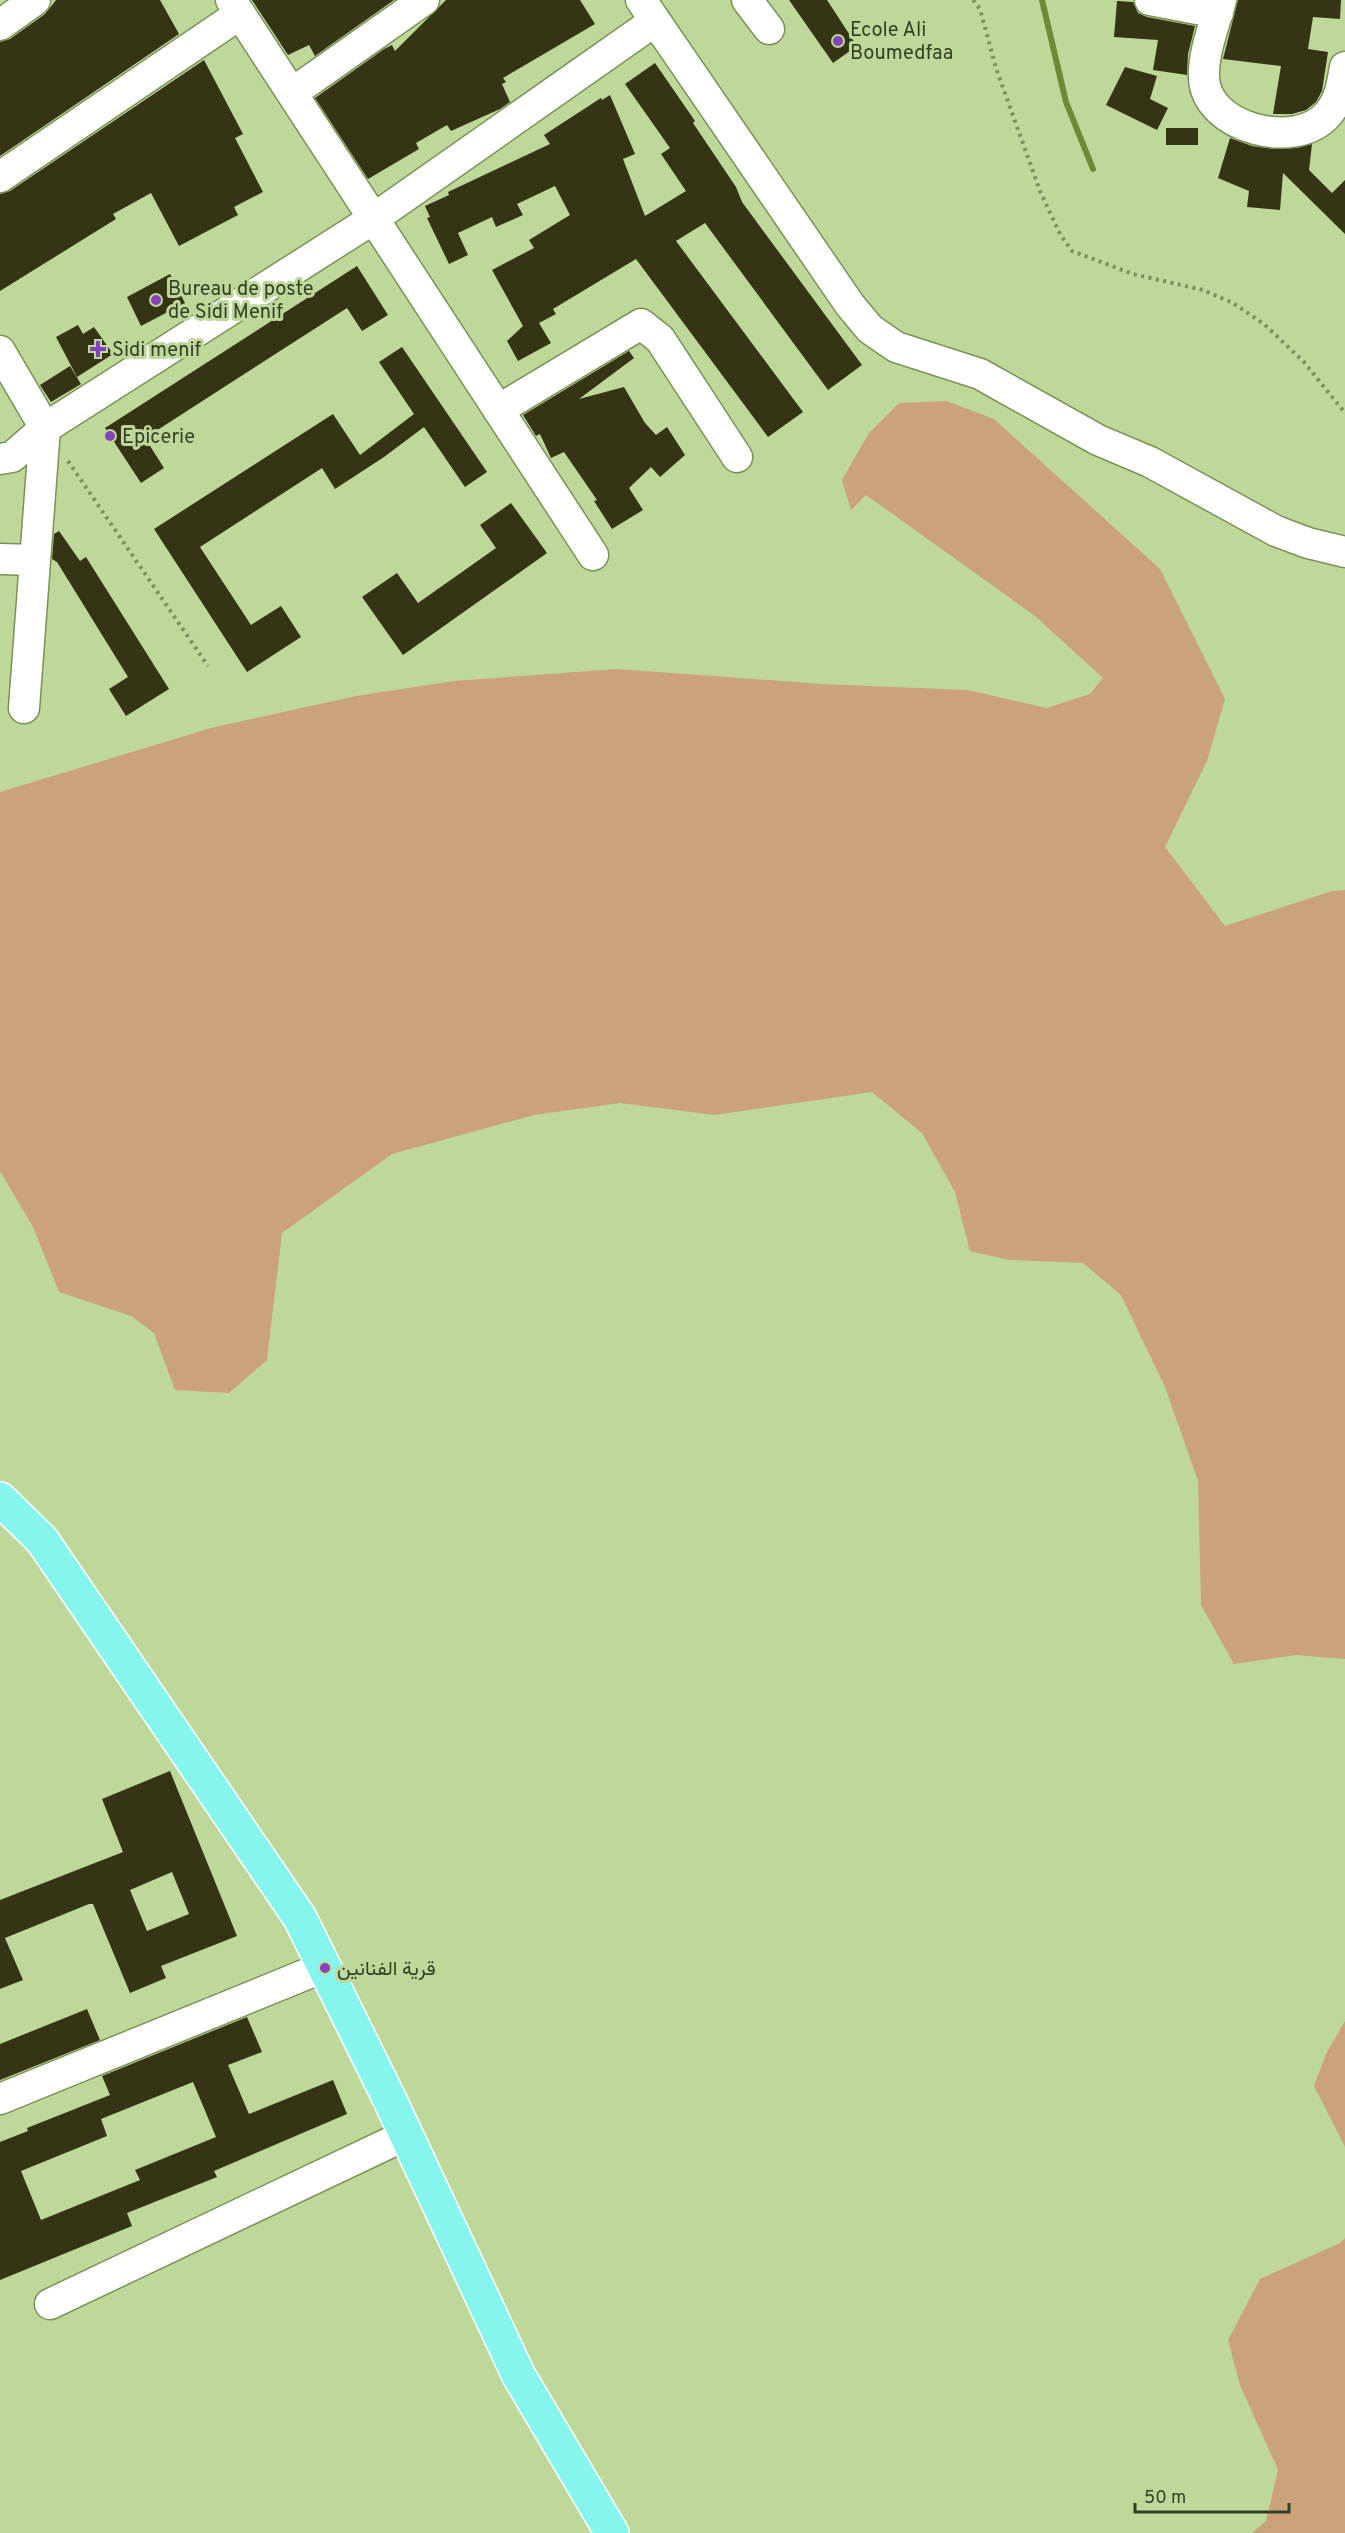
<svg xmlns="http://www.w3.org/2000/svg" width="1345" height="2533" font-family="Overpass,Vazirmatn,sans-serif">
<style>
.green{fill:#cca278}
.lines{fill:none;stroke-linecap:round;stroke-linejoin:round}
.stream{stroke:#6c8b35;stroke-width:6}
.building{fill:#353415;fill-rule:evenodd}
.minor-casing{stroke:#7b9257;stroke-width:33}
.major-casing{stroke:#fff;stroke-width:36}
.path{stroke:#7c8e62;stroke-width:4;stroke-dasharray:3 4.5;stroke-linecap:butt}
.minor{stroke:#fff;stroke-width:30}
.major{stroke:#86f5ed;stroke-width:33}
.poi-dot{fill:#8444b9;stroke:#bed89a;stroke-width:2}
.labels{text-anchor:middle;stroke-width:6;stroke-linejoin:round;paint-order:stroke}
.poi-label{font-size:20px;fill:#353f26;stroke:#bed89a;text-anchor:start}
</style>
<rect width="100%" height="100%" fill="#bed89a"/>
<path class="green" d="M 946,401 L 994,419 L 1160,569 L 1225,699 L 1207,761 L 1165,847 L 1225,926 L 1332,891 L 1345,890 L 1345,1659 L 1296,1655 L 1234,1664 L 1201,1605 L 1198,1481 L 1165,1387 L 1121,1295 L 1083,1263 L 1009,1260 L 970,1251 L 955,1192 L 922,1133 L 872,1092 L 715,1115 L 620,1103 L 534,1115 L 392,1154 L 282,1233 L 267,1360 L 229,1393 L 175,1390 L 154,1333 L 131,1316 L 59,1292 L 33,1227 L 0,1171 L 0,792 L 211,728 L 356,696 L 454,681 L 617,669 L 822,684 L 967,690 L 1047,708 L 1090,694 L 1103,678 L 1035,616 L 866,495 L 851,510 L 842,480 L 869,433 L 899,403 Z
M 1345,2021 L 1345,2147 L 1314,2086 L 1326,2054 Z
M 1345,2238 L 1345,2533 L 1252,2533 L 1266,2521 L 1278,2470 L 1240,2385 L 1228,2340 L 1260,2279 L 1340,2243 Z"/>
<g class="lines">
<path class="stream" d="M 1042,0 L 1066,102 L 1093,169"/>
</g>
<path class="building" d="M 56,0 L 160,0 L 179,34 L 0,156 L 0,42 L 10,39 L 45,14 Z
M 252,0 L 394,0 L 315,56 L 309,45 L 288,55 Z
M 446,0 L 580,0 L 595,24 L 503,78 L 506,82 L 502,84 L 510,102 L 500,109 L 451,131 L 447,125 L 416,143 L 419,149 L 368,179 L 315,98 L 384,49 L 392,45 L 395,51 Z
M 789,0 L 827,0 L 857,46 L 833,63 Z
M 1238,0 L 1341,0 L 1340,19 L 1313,17 L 1308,49 L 1328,52 L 1322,91 L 1316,102 L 1306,110 L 1292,114 L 1273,114 L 1281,66 L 1223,59 Z
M 1117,1 L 1133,2 L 1138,13 L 1147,17 L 1195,26 L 1188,54 L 1187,75 L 1153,70 L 1158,40 L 1114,37 Z
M 204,60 L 243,134 L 235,138 L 263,192 L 234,207 L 238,215 L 179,246 L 151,193 L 113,214 L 116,219 L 0,291 L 0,194 L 10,191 Z
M 655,63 L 695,121 L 693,123 L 736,187 L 742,202 L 862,365 L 828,390 L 705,223 L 676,241 L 803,412 L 768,437 L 636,259 L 553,309 L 556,314 L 539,323 L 551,343 L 518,361 L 507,341 L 523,326 L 492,270 L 534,248 L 529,240 L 570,215 L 555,186 L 517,204 L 523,215 L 496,227 L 492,217 L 458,233 L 468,255 L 449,264 L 427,218 L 430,217 L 425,206 L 449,195 L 448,192 L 550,144 L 544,135 L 601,98 L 602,100 L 610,95 L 635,154 L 623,159 L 645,216 L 686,191 L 661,154 L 670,148 L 625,84 Z
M 1125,67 L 1157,76 L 1150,99 L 1168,108 L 1157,130 L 1106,105 Z
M 1166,128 L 1198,128 L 1198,145 L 1166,145 Z
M 1230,138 L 1252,146 L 1273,149 L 1297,148 L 1312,144 L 1309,170 L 1332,193 L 1345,180 L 1345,234 L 1283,173 L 1280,210 L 1247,207 L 1249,191 L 1218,178 Z
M 357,266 L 388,315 L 362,331 L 347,308 L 145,438 L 164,468 L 141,483 L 105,428 Z
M 170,274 L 185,303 L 141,326 L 127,297 Z
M 78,325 L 83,334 L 94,327 L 113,354 L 77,377 L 56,337 Z
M 402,347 L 487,472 L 465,487 L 424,427 L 384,457 L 335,489 L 322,468 L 200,547 L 251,625 L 281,606 L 301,637 L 247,672 L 154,529 L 333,414 L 360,455 L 414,414 L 379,362 Z
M 629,351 L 634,358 L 579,399 L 624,387 L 645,423 L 656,435 L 667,427 L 685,455 L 660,477 L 651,467 L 629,488 L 643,510 L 612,529 L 594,501 L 597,500 L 564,452 L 551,458 L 540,434 L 536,436 L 523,415 Z
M 70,366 L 81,384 L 51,402 L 40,385 Z
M 511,503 L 547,553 L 403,655 L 362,597 L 397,573 L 418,603 L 496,548 L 480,525 Z
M 59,531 L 80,561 L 86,557 L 169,689 L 126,716 L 109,689 L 128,677 L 57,562 L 52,559 L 54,534 Z
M 170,1771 L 237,1936 L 161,1966 L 166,1978 L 130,1993 L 93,1904 L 89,1904 L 5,1938 L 23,1980 L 0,1989 L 0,1900 L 123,1852 L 102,1799 ZM 172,1872 L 189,1914 L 147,1931 L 130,1890 Z
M 87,2009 L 100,2040 L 0,2080 L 0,2044 Z
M 247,2017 L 262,2052 L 228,2065 L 249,2114 L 333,2080 L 347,2114 L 214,2171 L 217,2177 L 127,2213 L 132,2226 L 0,2280 L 0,2142 L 28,2131 L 27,2128 L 110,2095 L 102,2076 ZM 193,2082 L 216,2137 L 135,2170 L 140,2180 L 41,2220 L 21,2171 L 107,2136 L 101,2119 Z"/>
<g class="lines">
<defs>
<path id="minor" d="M 231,0 L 593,555
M 641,0 L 850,305 L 870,329 L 896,347 L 980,374 L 1098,440 L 1150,462 L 1276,531 L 1308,543 L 1345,552
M 747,0 L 769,29
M 1150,0 L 1218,13
M 1221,0 C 1215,24 1203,52 1204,77 C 1205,129 1297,151 1328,114 C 1340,100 1342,84 1345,67
M 0,25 L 35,0
M 292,93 L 424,0
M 0,177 L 240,14
M 0,351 L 45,428 L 24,708
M 498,410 L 641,324 L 660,339 L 737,457
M 0,459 L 12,457 L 45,428 L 373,219 L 655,21
M 0,559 L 35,560
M 0,2099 L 324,1967
M 50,2304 L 406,2135"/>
<path id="major" d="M 0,1499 L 42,1540 L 300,1918 L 389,2098 L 519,2376 L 612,2533"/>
</defs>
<use href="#minor" class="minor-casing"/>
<use href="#major" class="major-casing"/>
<path class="path" d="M 973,0 L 980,9 L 996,68 L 1040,191 L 1060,234 L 1072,251 L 1133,274 L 1203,290 L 1233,303 L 1264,324 L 1304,362 L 1345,413
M 68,461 L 208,666"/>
<use href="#minor" class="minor"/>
<use href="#major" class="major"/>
</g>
<g class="poi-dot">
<circle cx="838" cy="41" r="6"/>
<circle cx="156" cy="300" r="6"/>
<path d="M95 340h6v6h6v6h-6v6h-6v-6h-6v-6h6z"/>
<circle cx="110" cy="436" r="6"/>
<circle cx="325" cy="1968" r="6"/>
</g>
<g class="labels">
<g class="poi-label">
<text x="850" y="36">Ecole Ali<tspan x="850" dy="23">Boumedfaa</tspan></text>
<text x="168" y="295">Bureau de poste<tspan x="168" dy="23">de Sidi Menif</tspan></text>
<text x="112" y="356">Sidi menif</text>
<text x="122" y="443">Epicerie</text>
<text x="337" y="1975">قرية الفنانين</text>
</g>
</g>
<path d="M1135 2503v9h154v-9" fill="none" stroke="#353f26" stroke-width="3"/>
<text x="1144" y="2503" font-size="18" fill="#353f26" stroke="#bed89a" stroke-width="4.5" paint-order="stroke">50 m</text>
</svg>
